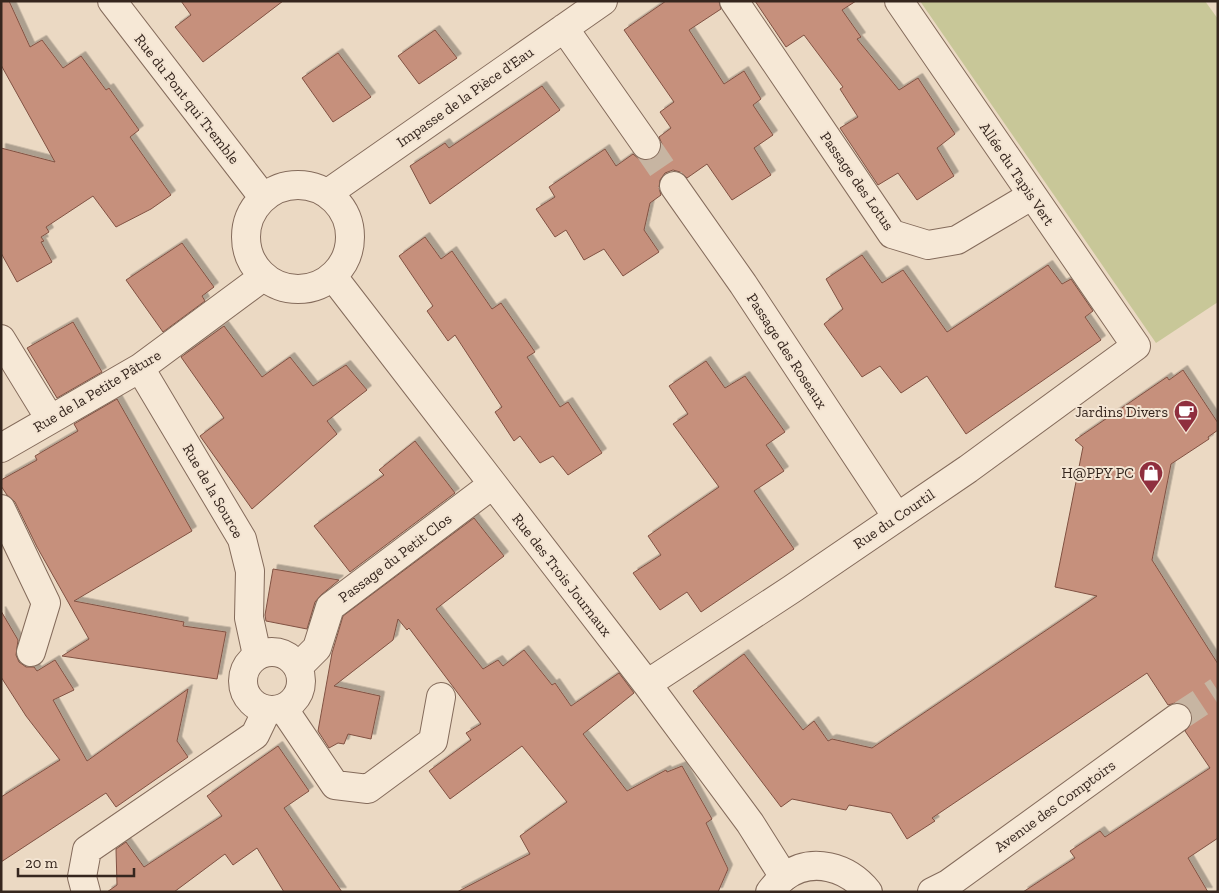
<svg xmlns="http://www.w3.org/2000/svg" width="1219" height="893" font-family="'Zilla Slab',serif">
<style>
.green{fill:#c8c798}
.building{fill:#c6907b;stroke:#815243;filter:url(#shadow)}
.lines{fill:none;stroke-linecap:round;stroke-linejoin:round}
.minor-tunnel{stroke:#c7b5a2;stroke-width:28;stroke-dasharray:28 14;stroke-linecap:butt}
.tertiary-tunnel{stroke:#c7b5a2;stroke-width:28;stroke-dasharray:28 14;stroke-linecap:butt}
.minor-casing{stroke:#846b5b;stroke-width:30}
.tertiary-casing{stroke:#846b5b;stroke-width:30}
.minor{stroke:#f6e8d6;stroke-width:28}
.tertiary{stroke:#f6e8d6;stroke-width:28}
.labels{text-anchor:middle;stroke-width:4;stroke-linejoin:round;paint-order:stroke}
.street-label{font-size:15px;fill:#35261e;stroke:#f3e4d2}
.poi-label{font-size:15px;fill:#35261e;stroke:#f3e4d2;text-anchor:end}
</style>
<defs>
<filter id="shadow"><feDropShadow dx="4.5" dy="-4.5" stdDeviation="0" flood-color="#0004"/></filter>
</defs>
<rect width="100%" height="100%" fill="#ebd9c3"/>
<path class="green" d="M 920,1 L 1205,1 L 1218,19 L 1218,302 L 1156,343 Z"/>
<path class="building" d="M 1,1 L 9,1 L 30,47 L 42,40 L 63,68 L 81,56 L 106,90 L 109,88 L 139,130 L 130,137 L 171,195 L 151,209 L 116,227 L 93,196 L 46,227 L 49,232 L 41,237 L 44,241 L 41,242 L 52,262 L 17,282 L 1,253 L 1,148 L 55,162 L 1,65 Z
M 181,1 L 283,1 L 203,62 L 175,27 L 191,15 Z
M 666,1 L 719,1 L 721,9 L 689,30 L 724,84 L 744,71 L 761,99 L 753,105 L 773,135 L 754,148 L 771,175 L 732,200 L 707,164 L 687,178 L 680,172 L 673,170 L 665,173 L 660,180 L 659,188 L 661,195 L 650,203 L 644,230 L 659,252 L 623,276 L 604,249 L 584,260 L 566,230 L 555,237 L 536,209 L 555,197 L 549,187 L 605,149 L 616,166 L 633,154 L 639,159 L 647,161 L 655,158 L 660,152 L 662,144 L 659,137 L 671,128 L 660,112 L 674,102 L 624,30 Z
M 755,1 L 856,1 L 842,10 L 861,37 L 857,39 L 899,90 L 918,78 L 955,134 L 937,148 L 954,176 L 917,200 L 898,173 L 878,185 L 840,128 L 858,117 L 840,89 L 843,87 L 804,35 L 786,47 Z
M 435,30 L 457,58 L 419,84 L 398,56 Z
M 338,53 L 371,97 L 333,122 L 302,78 Z
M 542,86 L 560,110 L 430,204 L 410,166 L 445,143 L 449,148 Z
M 425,237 L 441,259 L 452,251 L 492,309 L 501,303 L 535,352 L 527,357 L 560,407 L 568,402 L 602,453 L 568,475 L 553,456 L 540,463 L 520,436 L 514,441 L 495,412 L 502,407 L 455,335 L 448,341 L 427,311 L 433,306 L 399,256 Z
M 182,243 L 214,287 L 202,296 L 205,301 L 163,332 L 126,280 Z
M 862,255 L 882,283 L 903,270 L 947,332 L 1048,265 L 1062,284 L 1071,279 L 1093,311 L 1085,317 L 1101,340 L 966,434 L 927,376 L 901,393 L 880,366 L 862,377 L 824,324 L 843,309 L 826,279 Z
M 73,322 L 102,372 L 57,398 L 27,348 Z
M 224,326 L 262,377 L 290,357 L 313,386 L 346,365 L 367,390 L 327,421 L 337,434 L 252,509 L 200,436 L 224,418 L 181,357 Z
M 706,361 L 725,388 L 745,376 L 785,432 L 766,445 L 784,471 L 754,491 L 794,549 L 701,612 L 687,592 L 660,610 L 633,573 L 661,555 L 648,536 L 719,487 L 673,424 L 688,414 L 669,386 Z
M 1183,370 L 1218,423 L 1218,430 L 1208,437 L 1209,439 L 1171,464 L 1152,560 L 1218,664 L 1218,838 L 1188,858 L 1208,892 L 1023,892 L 1075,858 L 1070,851 L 1100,831 L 1105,837 L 1210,768 L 1185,731 L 1191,724 L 1192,716 L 1190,709 L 1183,704 L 1175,703 L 1168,705 L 1147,673 L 932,818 L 935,821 L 907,839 L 891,813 L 849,805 L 846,810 L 792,799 L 781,807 L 693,691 L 744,654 L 803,730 L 814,721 L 828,741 L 832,739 L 872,748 L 1097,596 L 1055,587 L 1083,447 L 1075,440 L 1167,377 L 1169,380 Z
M 117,399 L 192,531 L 74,601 L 184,622 L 183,626 L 226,632 L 217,679 L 62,656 L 89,639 L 37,547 L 15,502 L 7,495 L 1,486 L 1,480 L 37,460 L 35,456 L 78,431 L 74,424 Z
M 415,441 L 455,493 L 350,572 L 314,526 L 384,475 L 379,470 Z
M 474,518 L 504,556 L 436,609 L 483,669 L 498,660 L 503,666 L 524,650 L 552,685 L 555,683 L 571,706 L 619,673 L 634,693 L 583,734 L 627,791 L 666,770 L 667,772 L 682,766 L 712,819 L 706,823 L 728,869 L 718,892 L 457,892 L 530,854 L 520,836 L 567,802 L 522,746 L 450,799 L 429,771 L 471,740 L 466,733 L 481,724 L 409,628 L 407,630 L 398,619 L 393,640 L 334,686 L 380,696 L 371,739 L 348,734 L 344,744 L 338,743 L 329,748 L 318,731 L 332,653 L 343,616 Z
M 273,569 L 339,580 L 321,595 L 315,602 L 307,629 L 266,621 L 265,615 Z
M 1,611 L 18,640 L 16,655 L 19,662 L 26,667 L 34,667 L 37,671 L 55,660 L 74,690 L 53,700 L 87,761 L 188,689 L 177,741 L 188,757 L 116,807 L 106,793 L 1,862 L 1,797 L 60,760 L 26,716 L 1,677 Z
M 278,746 L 309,791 L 284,808 L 342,892 L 284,892 L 257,848 L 233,865 L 225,854 L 174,892 L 107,892 L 117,885 L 116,849 L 126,842 L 144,867 L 222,816 L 207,796 Z"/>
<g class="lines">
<path class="minor-tunnel" d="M 646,145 L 674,186"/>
<path class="tertiary-tunnel" d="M 1177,718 L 1218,691"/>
<defs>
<path id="minor" d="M 112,1 L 263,197
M 734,1 L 892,234 L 928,245 L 957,240 L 1031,196
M 564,28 L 646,145
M246 237a52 52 0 1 1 104 0a52 52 0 1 1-104 0Z
M 674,186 L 743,284 L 897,517
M 328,193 L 603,1
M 334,278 L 647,684 L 750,823 L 784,877
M 1,339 L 50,419
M 140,368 L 242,539 L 250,571 L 249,618 L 257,655
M 1,448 L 140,368 L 263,277
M 1,509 L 46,603 L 31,652
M243 681a29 29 0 1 1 58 0a29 29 0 1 1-58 0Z
M 298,667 L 317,648 L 330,607 L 492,485
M 647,684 L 792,589 L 968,469 L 1136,346 L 899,1
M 283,708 L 335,785 L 368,789 L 433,741 L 441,697
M 86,892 L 82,877 L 87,850 L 255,735 L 267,710"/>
<path id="tertiary" d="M 770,892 C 774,887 779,881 784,877 C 812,856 848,867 868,892
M 932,892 L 948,884 L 1177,718"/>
</defs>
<use href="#minor" class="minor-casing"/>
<use href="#tertiary" class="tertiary-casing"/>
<use href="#minor" class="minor"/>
<use href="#tertiary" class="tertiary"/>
</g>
<defs>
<symbol id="cafe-pin" viewBox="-11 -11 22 30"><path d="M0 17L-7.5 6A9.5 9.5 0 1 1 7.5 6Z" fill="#8f2f3e" stroke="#f3e4d2"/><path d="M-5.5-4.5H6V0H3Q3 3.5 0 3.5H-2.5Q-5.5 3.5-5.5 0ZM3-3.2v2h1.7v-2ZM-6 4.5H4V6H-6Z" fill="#fff"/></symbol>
<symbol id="shop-pin" viewBox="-11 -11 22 30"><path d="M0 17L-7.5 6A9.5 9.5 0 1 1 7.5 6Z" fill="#8f2f3e" stroke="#f3e4d2"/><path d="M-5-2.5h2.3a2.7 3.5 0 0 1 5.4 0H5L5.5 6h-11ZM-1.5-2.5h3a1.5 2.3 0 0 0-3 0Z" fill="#fff"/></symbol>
</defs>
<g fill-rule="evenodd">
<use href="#cafe-pin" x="1172" y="398" width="28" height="38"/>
<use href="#shop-pin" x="1137" y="459" width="28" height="38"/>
</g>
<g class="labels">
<g class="street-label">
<text transform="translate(465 97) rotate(-35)" y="5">Impasse de la Pièce d'Eau</text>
<text transform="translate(187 99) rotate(52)" y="5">Rue du Pont qui Tremble</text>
<text transform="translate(1017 174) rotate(56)" y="5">Allée du Tapis Vert</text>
<text transform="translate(857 181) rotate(55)" y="5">Passage des Lotus</text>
<text transform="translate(787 351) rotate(57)" y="5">Passage des Roseaux</text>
<text transform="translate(97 391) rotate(-31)" y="5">Rue de la Petite Pâture</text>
<text transform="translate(213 491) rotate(60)" y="5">Rue de la Source</text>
<text transform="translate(894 519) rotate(-34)" y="5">Rue du Courtil</text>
<text transform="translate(395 558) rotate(-37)" y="5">Passage du Petit Clos</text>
<text transform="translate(562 575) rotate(52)" y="5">Rue des Trois Journaux</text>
<text transform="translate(1055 806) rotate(-36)" y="5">Avenue des Comptoirs</text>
</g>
<g class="poi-label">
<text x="1168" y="417">Jardins Divers</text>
<text x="1134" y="478">H@PPY PC</text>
</g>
</g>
<rect width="1219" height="893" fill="none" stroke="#35261e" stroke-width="5"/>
<path d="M18 868v8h116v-8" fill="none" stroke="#35261e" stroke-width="2.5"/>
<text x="25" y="868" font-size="15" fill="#35261e" stroke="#f3e4d2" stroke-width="4" paint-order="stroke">20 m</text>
</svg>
